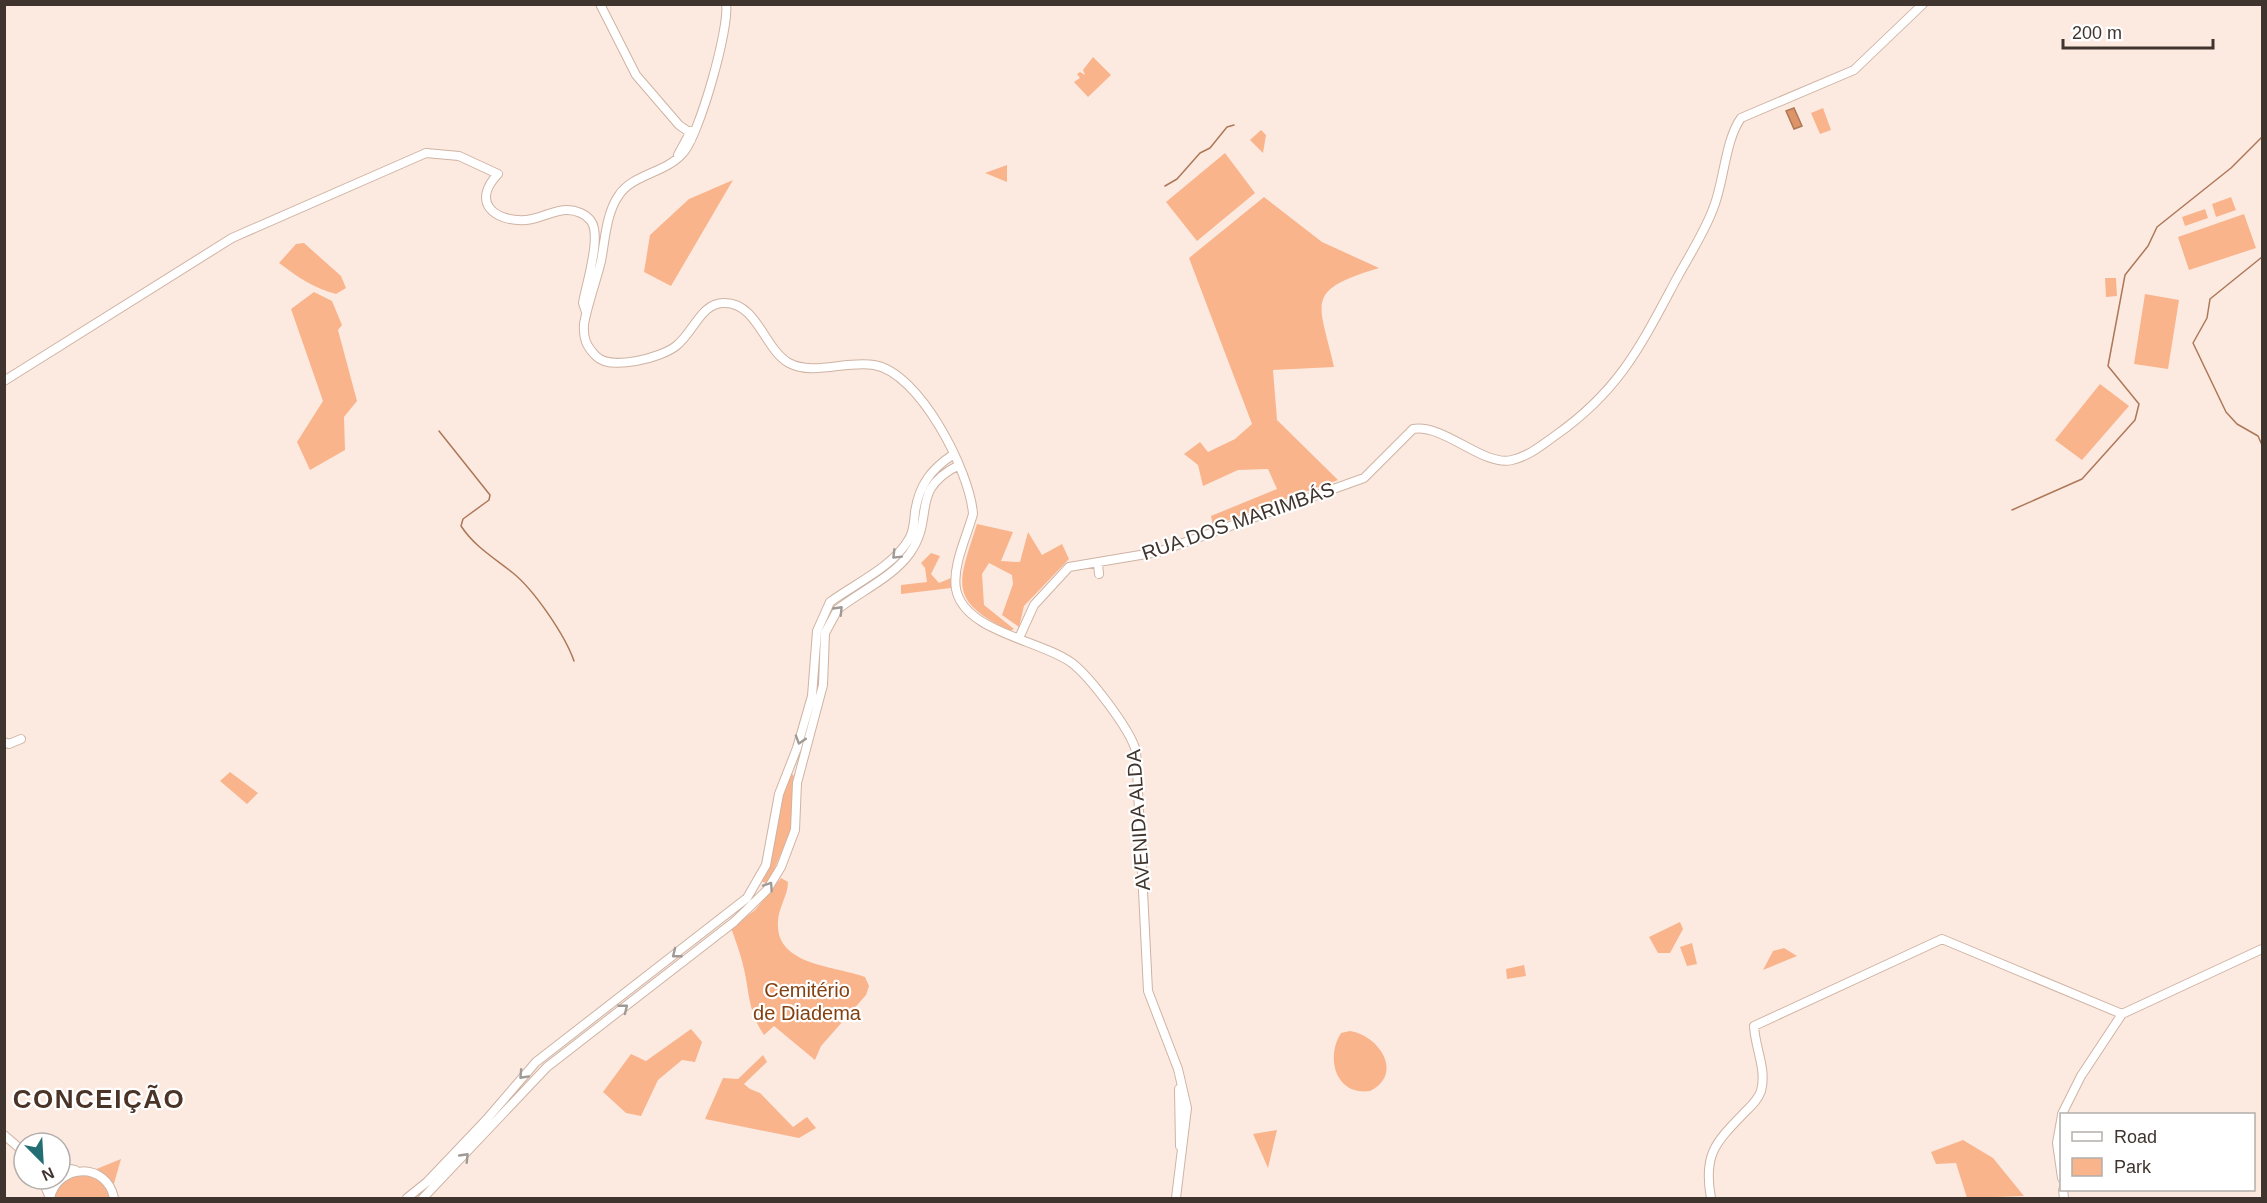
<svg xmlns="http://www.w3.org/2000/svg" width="2267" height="1203" font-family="Helvetica,sans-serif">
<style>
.green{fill:#f9b48c}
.water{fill:#dd9469;stroke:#ae7757;stroke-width:1.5}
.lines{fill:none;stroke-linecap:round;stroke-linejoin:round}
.stream{stroke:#ae7757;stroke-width:1.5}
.secondary-casing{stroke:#cfb3a3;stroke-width:10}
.secondary{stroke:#fff;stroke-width:8}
.oneway{stroke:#a09a96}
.labels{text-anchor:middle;stroke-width:4.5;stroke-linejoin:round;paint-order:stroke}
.street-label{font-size:20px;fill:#40342e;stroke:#fff}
.park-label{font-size:20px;fill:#834010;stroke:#fff}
.district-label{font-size:26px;font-weight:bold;letter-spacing:1.5px;fill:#4b3427;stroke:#fff}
</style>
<rect width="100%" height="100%" fill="#fceae1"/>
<path class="green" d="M 1093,57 L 1111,75 L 1088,97 L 1074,82 L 1080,78 L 1077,74 L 1080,72 L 1085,75 L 1083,70 Z
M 1823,108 L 1831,130 L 1820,134 L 1811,113 Z
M 1261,130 L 1266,135 L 1263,153 L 1250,140 Z
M 1225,153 L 1255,193 L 1197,241 L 1166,202 Z
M 1007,165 L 1007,182 L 985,173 Z
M 733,180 L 671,286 L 644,272 L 650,235 L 689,199 Z
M 1264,197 L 1322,242 L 1379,268 C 1302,291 1320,302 1334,367 L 1273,370 L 1277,420 L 1338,480 L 1213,526 L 1211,516 L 1277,489 L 1268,469 L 1238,470 L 1203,486 L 1198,465 L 1184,454 L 1200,442 L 1208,452 L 1235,439 L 1252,424 L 1189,258 Z
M 2231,197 L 2236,210 L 2216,217 L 2212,204 Z
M 2205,209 L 2208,218 L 2185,226 L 2182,217 Z
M 2244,214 L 2256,248 L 2189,270 L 2178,237 Z
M 304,243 L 341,276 L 346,288 L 336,294 C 313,288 298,277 279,263 L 296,244 Z
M 2105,278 L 2116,278 L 2117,296 L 2106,297 Z
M 314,292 L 332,301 L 342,325 L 338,330 L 357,401 L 344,417 L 345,450 L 310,470 L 297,442 L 323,401 L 291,309 Z
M 2145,294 L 2179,300 L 2168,369 L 2134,364 Z
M 2100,384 L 2129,406 L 2082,460 L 2055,440 Z
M 977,524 L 1013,532 L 1001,561 L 1020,562 L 1028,532 L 1042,555 L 1062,544 L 1069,559 L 1024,606 L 1019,627 L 1002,615 L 1013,584 L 1012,575 L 989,563 L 982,574 L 984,605 L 1014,629 L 1010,631 C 947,600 958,584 977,524 Z
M 931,553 L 940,556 L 931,574 L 939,583 L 951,578 L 951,588 L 901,594 L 901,585 L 927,582 L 925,568 L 921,563 Z
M 230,772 L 258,793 L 247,804 L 220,781 Z
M 792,774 L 796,778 L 793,825 L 768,884 L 761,881 C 780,845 772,807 792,774 Z
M 781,878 L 788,882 C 788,896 778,908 778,922 C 775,966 836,966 865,977 L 869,986 L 866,995 L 821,1046 L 815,1060 L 774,1026 L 764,1035 C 748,1011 750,996 744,969 C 741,955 736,942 731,928 L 755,910 Z
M 1680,922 L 1683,929 L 1670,953 L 1658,953 L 1649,937 Z
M 1692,943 L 1697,964 L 1687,966 L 1680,947 Z
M 1784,948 L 1797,956 L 1763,970 L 1773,951 Z
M 1524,965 L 1526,976 L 1507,979 L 1506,969 Z
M 691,1029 L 702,1042 L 695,1062 L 682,1060 L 658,1080 L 641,1116 L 626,1113 L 603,1092 L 631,1054 L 646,1061 Z
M 1350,1031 C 1380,1036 1404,1074 1370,1091 C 1336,1096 1325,1058 1341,1033 Z
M 763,1055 L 767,1062 L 744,1084 L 750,1089 L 760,1093 L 793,1127 L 807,1117 L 816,1128 L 799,1138 L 705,1119 L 723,1078 L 738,1079 Z
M 1277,1130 L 1268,1168 L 1253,1134 Z
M 1963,1140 L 1993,1158 L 2024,1196 L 1967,1198 L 1956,1163 L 1936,1164 L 1931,1152 Z
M 121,1159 L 113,1187 L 94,1170 Z
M 73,1174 C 93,1174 105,1178 112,1198 L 52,1198 L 57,1186 Z"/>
<path class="water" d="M 1794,108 L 1802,126 L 1794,129 L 1786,111 Z"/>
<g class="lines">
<path class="stream" d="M 1165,186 L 1177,179 L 1200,153 L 1210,148 L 1227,127 L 1234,125
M 2262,257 L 2210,299 L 2207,318 L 2193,343 L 2226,412 L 2237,424 L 2258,436 L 2262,445
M 439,431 L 490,495 L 489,500 L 463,519 L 461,526 C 475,547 493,557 513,573 C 534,590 565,635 574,661
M 2012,510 L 2082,479 L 2135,420 L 2139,404 L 2108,366 L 2125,275 L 2148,246 L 2157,227 L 2231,168 L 2262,137"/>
<defs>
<path id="secondary" d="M 600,4 L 636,75 L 679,125 L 689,132 L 691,140
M 726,4 C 730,27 699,136 683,153 C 666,173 633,174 619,195 C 606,213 605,241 601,261 C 596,282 588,302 584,324 C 583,338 586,346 596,356 C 610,371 661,358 676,346 C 694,332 701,302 725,303 C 757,303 765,350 789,363 C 813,376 847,360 874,365 C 919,372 970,471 973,514 C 967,536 952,566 956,589 C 964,632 1041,640 1072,663 C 1090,677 1130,729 1136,751 L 1148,991 L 1178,1069 L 1187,1108 L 1176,1198
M 678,155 L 691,131
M 4,381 L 232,238 L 426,153 L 459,156 L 498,174 C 471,202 494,222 526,220 C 540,219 553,210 567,210 C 576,210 586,214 591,221 C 602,236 586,285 583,303 L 586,312
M 1098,564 L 1099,574
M 1019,638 L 1034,605 L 1069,567 L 1158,552 L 1364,478 L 1413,429 C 1445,424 1483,467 1512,460 C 1529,456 1542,445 1556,435 C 1620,390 1641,345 1677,278 C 1689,256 1704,233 1713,209 C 1724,183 1725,140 1741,118 L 1854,70 L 1923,4
M 4,742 L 9,744 L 21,739
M 1179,1089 L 1180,1146
M 2062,1114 L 2081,1076 L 2122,1014 L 2262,949
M 2062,1115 L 2057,1143 L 2062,1178
M 4,1135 L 24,1152
M 60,1167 L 75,1170
M 42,1179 L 50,1198
M 2063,1190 L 2064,1198
M 50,1198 C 58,1163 107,1162 114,1198
M 407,1198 L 427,1182 L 486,1120 L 536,1062 L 747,898 L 766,865 L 779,794 L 797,748 L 812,696 L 817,631 L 830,602 C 856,583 893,567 909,539 C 914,531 914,522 915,512 C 919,485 931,469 954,454
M 423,1198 L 547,1067 L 734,922 L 767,890 L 781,867 L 795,830 L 797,783 L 823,685 L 825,633 L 838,609 C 861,591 893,577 910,553 C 936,516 908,491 959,465
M 1711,1198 C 1703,1155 1715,1143 1744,1113 C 1751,1106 1758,1100 1761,1091 C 1767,1069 1755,1048 1754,1026 L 1942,939 L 2122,1014"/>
</defs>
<use href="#secondary" class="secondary-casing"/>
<use href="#secondary" class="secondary"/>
</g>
<defs><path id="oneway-chevron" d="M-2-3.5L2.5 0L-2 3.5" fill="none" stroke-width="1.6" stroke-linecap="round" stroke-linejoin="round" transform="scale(1.5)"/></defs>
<g class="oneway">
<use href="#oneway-chevron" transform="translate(896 555) rotate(135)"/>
<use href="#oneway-chevron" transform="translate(839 610) rotate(-46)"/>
<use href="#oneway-chevron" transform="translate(800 740) rotate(107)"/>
<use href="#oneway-chevron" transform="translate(769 886) rotate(-56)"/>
<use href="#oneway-chevron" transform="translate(676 954) rotate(142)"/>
<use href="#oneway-chevron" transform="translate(624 1008) rotate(-38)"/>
<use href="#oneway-chevron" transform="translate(523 1075) rotate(133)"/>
<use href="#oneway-chevron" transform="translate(465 1157) rotate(-46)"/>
</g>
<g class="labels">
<g class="street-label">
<text transform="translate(1238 521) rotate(-19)" y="7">RUA DOS MARIMBÁS</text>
<text transform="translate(1138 820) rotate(-94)" y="7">AVENIDA ALDA</text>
</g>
<g class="park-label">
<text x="807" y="997">Cemitério<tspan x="807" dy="23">de Diadema</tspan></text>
</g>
<g class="district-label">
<text x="99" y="1108">CONCEIÇÃO</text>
</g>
</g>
<rect width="2267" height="1203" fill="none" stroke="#40342e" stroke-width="12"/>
<rect x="2060" y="1113" width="195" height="78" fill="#ffffff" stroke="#b3aeab" stroke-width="1.5"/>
<rect x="2072" y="1132" width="30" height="9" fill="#ffffff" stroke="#b3aeab" stroke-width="1.5"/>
<text x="2114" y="1143" font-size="18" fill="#40342e">Road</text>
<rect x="2072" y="1158" width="30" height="18" fill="#f9b48c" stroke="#b3aeab" stroke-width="1.5"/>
<text x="2114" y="1173" font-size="18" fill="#40342e">Park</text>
<g transform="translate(42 1161) rotate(156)"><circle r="28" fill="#ffffff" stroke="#b3aeab" stroke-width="1.5"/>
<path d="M0-4.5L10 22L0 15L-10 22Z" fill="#236e73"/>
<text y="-9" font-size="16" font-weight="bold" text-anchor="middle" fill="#40342e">N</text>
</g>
<path d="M2063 39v9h150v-9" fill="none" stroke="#40342e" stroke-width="3"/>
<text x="2072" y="39" font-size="18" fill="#40342e" stroke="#ffffff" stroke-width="4.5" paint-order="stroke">200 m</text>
</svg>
